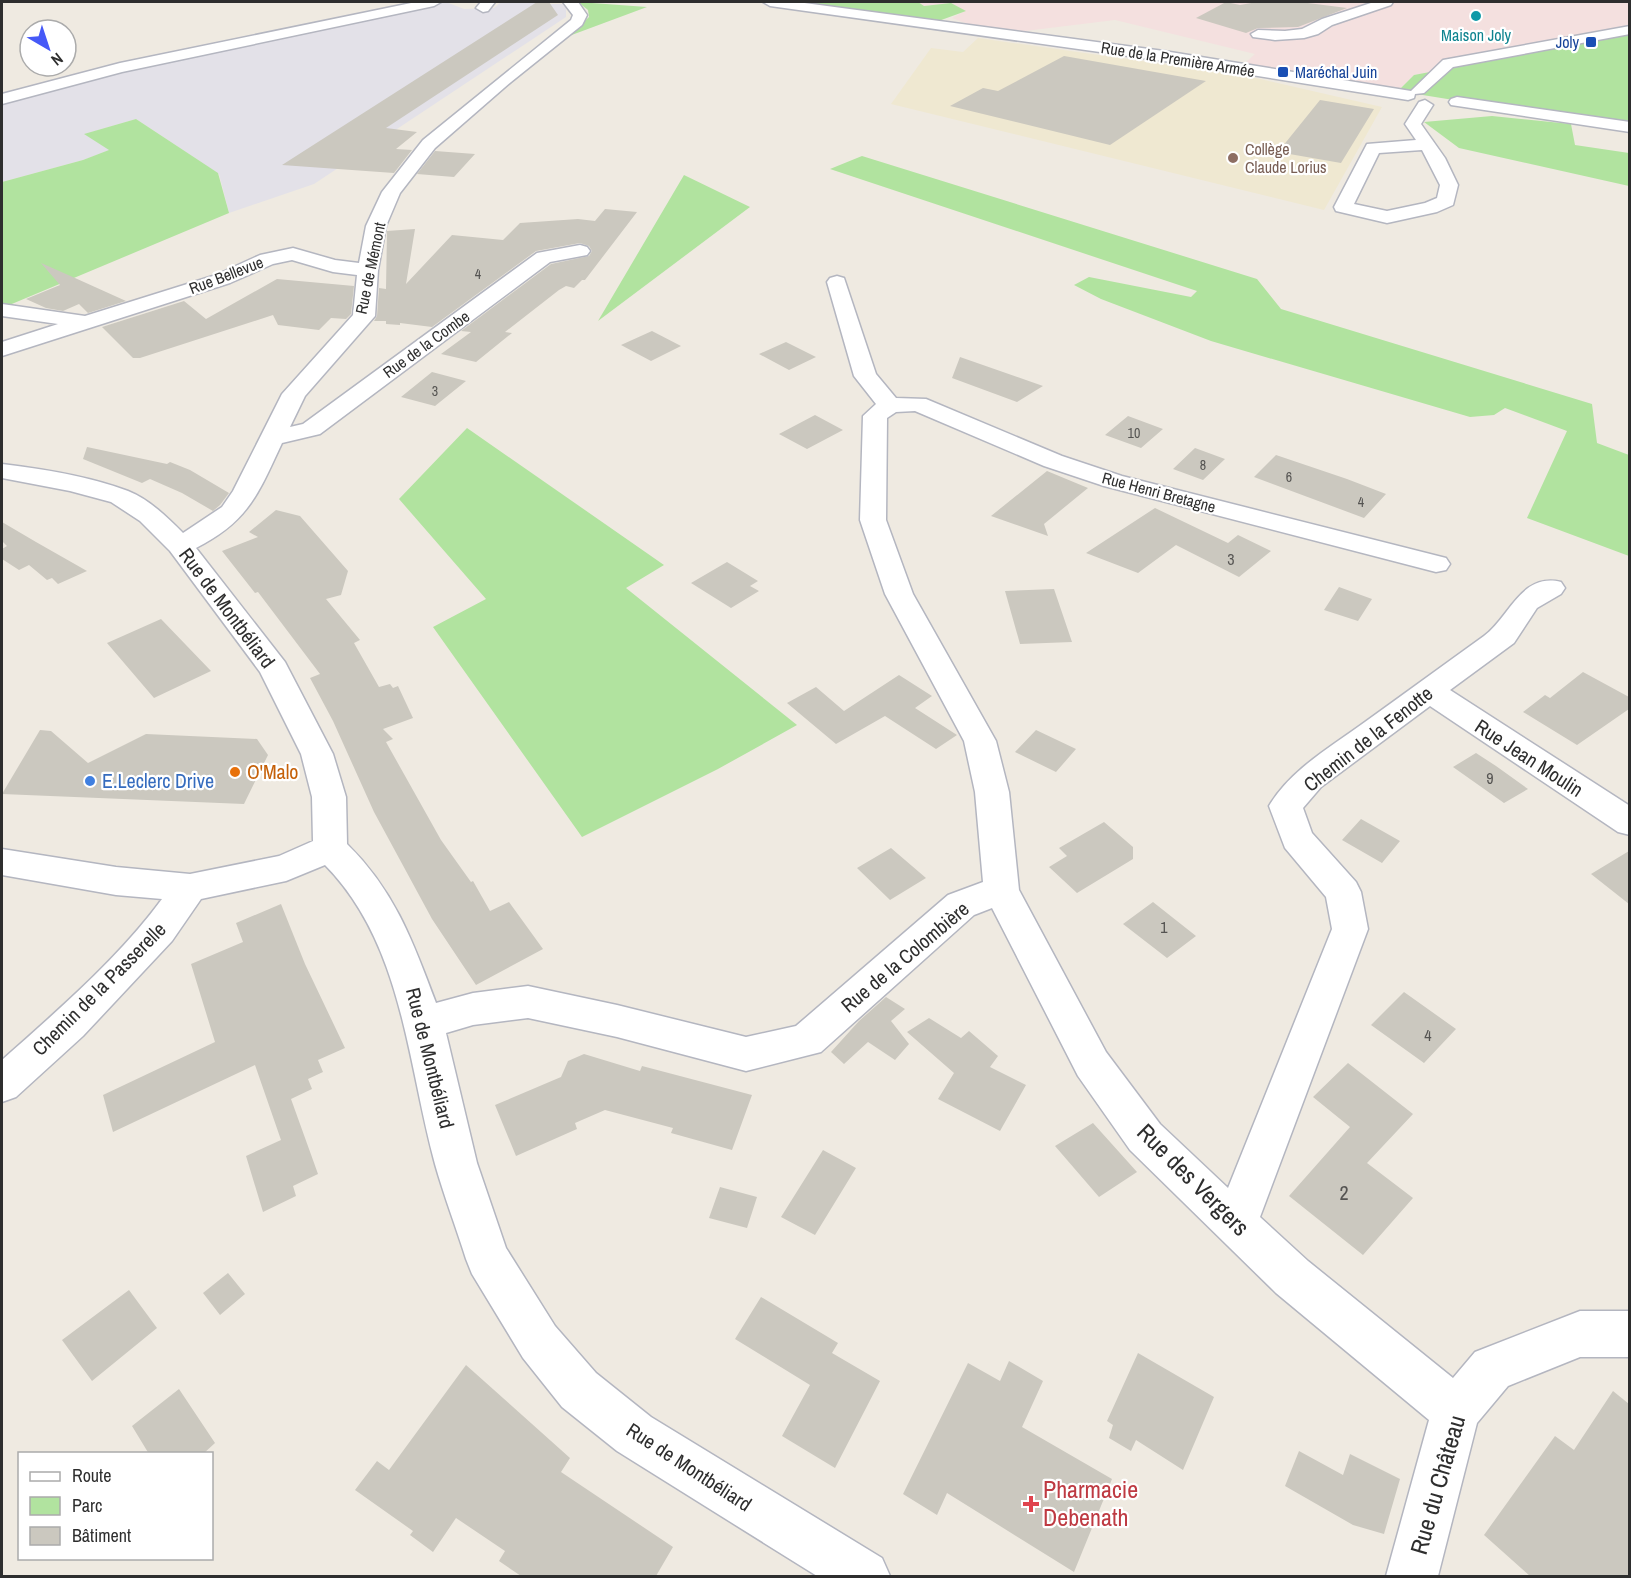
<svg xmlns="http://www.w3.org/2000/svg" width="1631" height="1578" font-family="'Archivo Narrow',sans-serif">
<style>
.industrial{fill:#e3e1e8}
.education{fill:#efe8d1}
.medical{fill:#f4e0df}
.green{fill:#b1e39f}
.building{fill:#cbc8bf}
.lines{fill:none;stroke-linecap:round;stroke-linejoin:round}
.minor-casing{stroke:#b4b6c0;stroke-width:3}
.minor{fill:#fff;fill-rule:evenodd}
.culture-dot{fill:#0f9aa8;stroke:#fff;stroke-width:2}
.transit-dot{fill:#1a4fb4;stroke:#fff;stroke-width:2}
.education-dot{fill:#8d6e63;stroke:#fff;stroke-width:2}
.food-dot{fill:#e8710a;stroke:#fff;stroke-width:2}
.shop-dot{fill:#3f7fe0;stroke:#fff;stroke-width:2}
.health-dot{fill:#e0444e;stroke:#fff;stroke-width:2}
.labels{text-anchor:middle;stroke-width:4.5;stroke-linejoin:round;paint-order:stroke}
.far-number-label{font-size:14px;fill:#555452}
.far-culture-label{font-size:16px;fill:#0d838f;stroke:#fff}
.far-transit-label{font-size:16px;fill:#164399;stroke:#fff;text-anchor:end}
.far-street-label{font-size:16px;fill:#2e2e2e;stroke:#fff}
.far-education-label{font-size:16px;fill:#785e54;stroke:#fff;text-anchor:start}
.number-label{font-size:16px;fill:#555452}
.street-label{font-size:20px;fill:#2e2e2e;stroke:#fff}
.food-label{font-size:20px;fill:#c56008;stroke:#fff;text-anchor:start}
.shop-label{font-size:20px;fill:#366cbe;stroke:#fff;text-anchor:start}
.near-number-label{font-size:20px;fill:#555452}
.near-street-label{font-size:24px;fill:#2e2e2e;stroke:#fff}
.near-health-label{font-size:24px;fill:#be3a42;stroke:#fff;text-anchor:start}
</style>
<rect width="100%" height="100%" fill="#efeae1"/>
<path class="industrial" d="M 446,2 L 464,9 L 494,8 L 501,2 L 548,2 L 547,4 L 562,4 L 566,8 L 566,17 L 314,184 L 229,213 L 219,174 L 136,119 L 85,134 L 110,150 L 83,160 L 2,182 L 2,101 L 34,95 L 58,86 L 365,17 Z"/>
<path class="education" d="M 978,38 L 1247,76 L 1382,107 L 1324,210 L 891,104 L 931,48 L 963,52 Z"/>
<path class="medical" d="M 918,2 L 1629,2 L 1630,34 L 1414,75 L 1398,91 L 1243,65 L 1255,54 L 1115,20 L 1017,32 L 981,29 L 952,18 L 965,11 L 951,3 L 924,6 Z"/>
<path class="green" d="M 578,2 L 647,7 L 569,36 L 589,17 L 588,10 Z
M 789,2 L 918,2 L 924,6 L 951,3 L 966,11 L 933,23 Z
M 1629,34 L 1629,124 L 1570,119 L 1398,91 L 1414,75 Z
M 1492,116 L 1571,124 L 1575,145 L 1629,153 L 1629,186 L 1459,148 L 1424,122 Z
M 136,119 L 218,173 L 229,213 L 7,306 L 2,305 L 2,182 L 83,160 L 109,150 L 84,134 Z
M 862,156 L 1257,279 L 1281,309 L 1592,404 L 1597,443 L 1629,455 L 1629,556 L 1527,518 L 1567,431 L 1505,408 L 1494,415 L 1470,417 L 1211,341 L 1101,299 L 1074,285 L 1089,277 L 1191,297 L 1197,291 L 830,169 Z
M 684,175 L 750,207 L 598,321 Z
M 467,428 L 664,565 L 626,588 L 797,725 L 718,769 L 582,837 L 433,627 L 486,599 L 399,499 Z"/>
<path class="building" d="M 537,2 L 549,2 L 558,15 L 386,128 L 417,132 L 396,149 L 412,150 L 394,173 L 282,165 Z
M 1226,2 L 1240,5 L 1257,2 L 1300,2 L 1347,8 L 1298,27 L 1258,28 L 1246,33 L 1196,18 Z
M 1064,56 L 1206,81 L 1110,145 L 950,106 L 983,88 L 998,91 Z
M 1320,100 L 1374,109 L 1341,163 L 1278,152 Z
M 435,151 L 475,154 L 454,177 L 417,174 Z
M 605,209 L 637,212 L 585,280 L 582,280 L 574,288 L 566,286 L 559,290 L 505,332 L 512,333 L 476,362 L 441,354 L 471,332 L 461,331 L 551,264 L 589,256 L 592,251 L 589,246 L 580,243 L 536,251 L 432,327 L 400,323 L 400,325 L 386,324 L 386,321 L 374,321 L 377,316 L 379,288 L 386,289 L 387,231 L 415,229 L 406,284 L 452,235 L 503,240 L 520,223 L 578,219 L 595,221 Z
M 41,263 L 75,278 L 126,301 L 88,313 L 79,304 L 63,311 L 46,308 L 26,299 L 60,285 Z
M 277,279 L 354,286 L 351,314 L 346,319 L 331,318 L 319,330 L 278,325 L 273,315 L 140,358 L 133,358 L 102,327 L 184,301 L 206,319 Z
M 652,331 L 681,346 L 651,361 L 621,345 Z
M 786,342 L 816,357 L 789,370 L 759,354 Z
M 960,357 L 1043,386 L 1017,402 L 952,378 Z
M 432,372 L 466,381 L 435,406 L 401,397 Z
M 815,415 L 843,430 L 807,449 L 779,434 Z
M 1128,416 L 1163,429 L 1141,448 L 1105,435 Z
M 87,447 L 167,464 L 170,462 L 190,470 L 229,493 L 220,505 L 213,511 L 182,493 L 150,479 L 142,483 L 83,459 Z
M 1195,448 L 1225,459 L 1203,480 L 1173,469 Z
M 1276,455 L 1347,479 L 1386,494 L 1364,518 L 1254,477 Z
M 1047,471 L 1088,488 L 1044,524 L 1048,536 L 991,516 Z
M 1155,508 L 1228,543 L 1238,535 L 1271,551 L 1239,577 L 1176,545 L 1138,573 L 1086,553 Z
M 276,510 L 300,516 L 348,571 L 341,595 L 326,599 L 360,640 L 354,643 L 379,687 L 390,684 L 393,688 L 398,686 L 413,718 L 383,729 L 393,739 L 386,742 L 441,840 L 471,882 L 473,881 L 490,911 L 509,902 L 543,949 L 476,985 L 432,919 L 374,812 L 333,721 L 310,678 L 320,674 L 258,592 L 255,593 L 222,551 L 258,537 L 249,532 Z
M 2,522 L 36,542 L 87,571 L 58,584 L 52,578 L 47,580 L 29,565 L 19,570 L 2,559 L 2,549 L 7,546 L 2,541 Z
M 727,562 L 758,581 L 750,586 L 759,591 L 731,608 L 691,583 Z
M 1339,587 L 1372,599 L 1358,621 L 1324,610 Z
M 1054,589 L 1072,642 L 1020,644 L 1005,591 Z
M 161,619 L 211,671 L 154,698 L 107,643 Z
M 1583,672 L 1629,697 L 1629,709 L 1577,745 L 1523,712 L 1545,695 L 1550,698 Z
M 899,675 L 932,696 L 915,708 L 957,735 L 936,749 L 885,716 L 836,744 L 787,703 L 816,687 L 844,711 Z
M 40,730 L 51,731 L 88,763 L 146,734 L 257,739 L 268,755 L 244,804 L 2,794 Z
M 1036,730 L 1076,749 L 1056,772 L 1015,752 Z
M 1476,753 L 1496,766 L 1528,789 L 1504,803 L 1453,767 Z
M 1361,819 L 1400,841 L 1382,863 L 1342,840 Z
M 1104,822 L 1133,847 L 1133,859 L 1077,893 L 1049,867 L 1067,856 L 1059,848 Z
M 891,848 L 926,878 L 890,900 L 857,868 Z
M 1629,851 L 1629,904 L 1591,874 Z
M 1153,902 L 1196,936 L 1167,958 L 1123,924 Z
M 281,904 L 305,964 L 345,1048 L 318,1060 L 323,1072 L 308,1079 L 312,1089 L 291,1099 L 318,1174 L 293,1186 L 296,1196 L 263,1212 L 246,1156 L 281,1140 L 255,1065 L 113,1132 L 103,1095 L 215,1042 L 191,964 L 243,942 L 236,923 Z
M 1404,992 L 1456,1029 L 1424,1063 L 1371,1025 Z
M 886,997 L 905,1009 L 891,1021 L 909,1044 L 895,1060 L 868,1042 L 844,1064 L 831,1052 L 859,1021 Z
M 929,1018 L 961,1038 L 969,1031 L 998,1056 L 990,1067 L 1026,1085 L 1000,1131 L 938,1099 L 954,1073 L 907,1032 Z
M 584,1054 L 640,1071 L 642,1066 L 752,1095 L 732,1150 L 671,1133 L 673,1128 L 605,1110 L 575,1123 L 577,1129 L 516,1156 L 495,1105 L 561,1077 L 568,1061 Z
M 1348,1063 L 1413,1114 L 1367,1163 L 1413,1198 L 1363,1255 L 1289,1196 L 1350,1127 L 1313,1097 Z
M 1093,1123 L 1137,1172 L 1099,1197 L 1055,1146 Z
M 823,1150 L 856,1168 L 815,1235 L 781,1217 Z
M 720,1187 L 757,1197 L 747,1228 L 709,1218 Z
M 228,1273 L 245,1294 L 220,1315 L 203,1293 Z
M 129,1290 L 157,1328 L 92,1381 L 62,1340 Z
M 761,1297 L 838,1343 L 832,1353 L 880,1381 L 835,1468 L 782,1436 L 810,1385 L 735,1339 Z
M 1138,1353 L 1214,1397 L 1183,1470 L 1136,1440 L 1131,1451 L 1109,1438 L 1113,1425 L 1107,1421 Z
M 1009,1361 L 1043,1381 L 1022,1427 L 1112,1479 L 1074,1572 L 947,1493 L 937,1515 L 903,1494 L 968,1363 L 1000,1381 Z
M 466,1365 L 570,1458 L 561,1472 L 673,1547 L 656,1576 L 521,1576 L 499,1561 L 505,1551 L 456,1518 L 433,1552 L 410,1535 L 413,1531 L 355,1490 L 377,1461 L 389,1470 Z
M 179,1389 L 215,1443 L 203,1454 L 149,1454 L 132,1426 Z
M 1613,1391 L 1629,1404 L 1629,1576 L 1530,1576 L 1484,1535 L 1555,1436 L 1574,1450 Z
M 1299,1451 L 1343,1475 L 1350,1454 L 1400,1479 L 1384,1534 L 1353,1525 L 1285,1486 Z"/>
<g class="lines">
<defs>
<path id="minor" d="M 416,2 L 441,2 L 434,6 L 122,72 L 2,104 L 2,94 L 120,63 Z
M 481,2 L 495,2 L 488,11 L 483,12 L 476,8 Z
M 563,2 L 578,2 L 587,15 L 582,25 L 511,82 L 435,148 L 400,193 L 386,226 L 378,270 L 375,316 L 305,396 L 290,427 L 303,424 L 537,253 L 580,245 L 587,247 L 590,251 L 587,255 L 550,262 L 320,434 L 282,443 C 258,494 249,521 196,548 L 285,662 L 333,754 L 346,797 L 347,844 C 395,891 413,942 436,1003 L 473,993 L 528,986 L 617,1005 L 746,1037 L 796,1026 L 948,895 L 983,882 L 975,792 L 964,741 L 885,594 L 860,520 L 863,416 L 876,404 L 854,376 L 827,282 L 830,278 L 837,276 L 844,278 L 876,374 L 896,398 L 926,399 L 1062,456 L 1122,476 L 1446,558 L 1450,564 L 1446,570 L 1436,572 L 1104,486 L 1044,466 L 915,411 L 896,412 L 887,418 L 886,520 L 913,594 L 996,741 L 1009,792 L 1019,890 L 1106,1052 L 1160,1124 L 1228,1188 L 1332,929 L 1326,897 L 1285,848 L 1269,806 C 1291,769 1331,747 1365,722 C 1405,693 1444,665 1484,636 C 1509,618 1521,572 1561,582 L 1565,588 L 1561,594 L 1537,608 L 1514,643 L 1450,690 L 1630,806 L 1630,835 L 1618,832 L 1430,706 L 1321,787 L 1303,808 L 1312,833 L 1356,882 L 1361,892 L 1368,929 L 1260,1217 L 1308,1261 L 1453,1378 L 1475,1352 L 1580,1311 L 1630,1311 L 1630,1357 L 1580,1357 L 1508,1386 L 1477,1423 L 1438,1576 L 1386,1576 L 1429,1420 L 1276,1293 L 1130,1150 L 1078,1076 L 992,908 L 974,915 L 821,1052 L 746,1071 L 617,1037 L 528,1018 L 473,1025 L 446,1033 L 477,1163 L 506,1248 L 555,1326 L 596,1373 L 651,1417 L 882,1558 L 890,1576 L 817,1576 L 617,1451 L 562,1407 L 523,1358 L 472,1274 L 466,1259 C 456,1227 444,1196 435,1164 C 407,1062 403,944 325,865 L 286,881 L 201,899 L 172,941 L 83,1036 L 16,1097 L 2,1102 L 2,1060 C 56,1012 119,958 162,899 L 116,895 L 2,875 L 2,849 L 116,867 L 190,874 L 279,856 L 313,841 L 312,797 L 301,754 L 260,672 L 170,551 L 140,521 L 111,502 L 70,491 L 2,478 L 2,464 C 43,469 89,476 128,491 C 150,500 167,517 183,533 L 222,507 L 233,491 L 282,394 L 353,315 L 357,275 L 333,272 L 292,260 L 273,264 L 230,283 L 2,356 L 2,342 L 58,324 L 2,316 L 2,304 L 85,316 L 216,275 L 260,255 L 293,248 L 335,260 L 359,263 L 366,226 L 382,192 L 423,140 L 571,20 L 573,15 Z
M 763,2 L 797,2 L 1164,51 L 1411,91 L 1443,60 L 1630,26 L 1630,34 L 1453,67 L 1424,93 L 1415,94 L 1414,98 L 1408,100 L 1164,61 L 770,6 Z
M 1374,2 L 1393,2 L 1391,5 L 1332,25 L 1318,34 L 1304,38 L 1275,40 L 1253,37 L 1251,34 L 1258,30 L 1285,31 L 1302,29 L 1322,19 Z
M 1457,97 L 1630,122 L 1630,132 L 1451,105 L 1449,102 L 1451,99 Z
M 1425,100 L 1433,105 L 1421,124 L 1445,158 L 1458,185 L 1453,205 L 1437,212 L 1387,223 L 1336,211 L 1334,207 L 1367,144 L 1416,140 L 1405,124 L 1419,102 ZM 1422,150 L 1440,185 L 1437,198 L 1425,203 L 1387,211 L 1354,204 L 1379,153 Z"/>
</defs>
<use href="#minor" class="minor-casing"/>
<use href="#minor" class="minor"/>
</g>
<circle class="culture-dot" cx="1476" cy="16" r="6"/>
<g class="transit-dot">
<rect x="1585" y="36" width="12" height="12" rx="3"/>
<rect x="1277" y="66" width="12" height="12" rx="3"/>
</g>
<circle class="education-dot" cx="1233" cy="158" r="6"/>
<circle class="food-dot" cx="235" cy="772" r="6"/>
<circle class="shop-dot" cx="90" cy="781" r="6"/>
<path class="health-dot" d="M1028 1495h6v6h6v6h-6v6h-6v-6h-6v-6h6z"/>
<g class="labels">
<g class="far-number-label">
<text x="478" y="279">4</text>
<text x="435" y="396">3</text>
<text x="1134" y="438">10</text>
<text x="1203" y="470">8</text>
<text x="1289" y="482">6</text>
<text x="1361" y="507">4</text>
</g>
<g class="far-culture-label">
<text x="1476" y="41">Maison Joly</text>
</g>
<g class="far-transit-label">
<text x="1579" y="48">Joly</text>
<text x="1295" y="78" text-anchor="start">Maréchal Juin</text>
</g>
<g class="far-street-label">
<text transform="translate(1178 59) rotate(9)" y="6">Rue de la Première Armée</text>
<text transform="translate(370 268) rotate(-78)" y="6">Rue de Mémont</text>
<text transform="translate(226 275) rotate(-21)" y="6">Rue Bellevue</text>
<text transform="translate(426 344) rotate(-36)" y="6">Rue de la Combe</text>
<text transform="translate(1159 492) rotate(15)" y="6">Rue Henri Bretagne</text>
</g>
<g class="far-education-label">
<text x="1245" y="155">Collège<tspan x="1245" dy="18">Claude Lorius</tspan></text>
</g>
<g class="number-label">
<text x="1231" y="565">3</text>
<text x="1490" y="784">9</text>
<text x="1164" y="933">1</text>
<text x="1428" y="1041">4</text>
</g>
<g class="street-label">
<text transform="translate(227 608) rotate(53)" y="7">Rue de Montbéliard</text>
<text transform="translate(1368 739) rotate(-38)" y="7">Chemin de la Fenotte</text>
<text transform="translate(1529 758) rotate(33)" y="7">Rue Jean Moulin</text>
<text transform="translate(905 957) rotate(-40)" y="7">Rue de la Colombière</text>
<text transform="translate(99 989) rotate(-45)" y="7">Chemin de la Passerelle</text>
<text transform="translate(430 1058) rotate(76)" y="7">Rue de Montbéliard</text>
<text transform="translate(689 1467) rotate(33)" y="7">Rue de Montbéliard</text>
</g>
<g class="food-label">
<text x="247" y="779">O'Malo</text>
</g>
<g class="shop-label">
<text x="102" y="788">E.Leclerc Drive</text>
</g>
<g class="near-number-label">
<text x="1344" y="1200">2</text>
</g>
<g class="near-street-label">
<text transform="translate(1193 1180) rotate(45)" y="8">Rue des Vergers</text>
<text transform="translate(1438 1485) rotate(-74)" y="8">Rue du Château</text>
</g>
<g class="near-health-label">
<text x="1043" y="1498">Pharmacie<tspan x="1043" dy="28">Debenath</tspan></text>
</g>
</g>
<rect width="1631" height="1578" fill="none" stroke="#2e2e2e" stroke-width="6"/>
<rect x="18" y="1452" width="195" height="108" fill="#ffffff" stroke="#ababab" stroke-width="1.5"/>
<rect x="30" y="1472" width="30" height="9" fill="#ffffff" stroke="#ababab" stroke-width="1.5"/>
<text x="72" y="1482" font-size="18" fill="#2e2e2e">Route</text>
<rect x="30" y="1497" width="30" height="18" fill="#b1e39f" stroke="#ababab" stroke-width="1.5"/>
<text x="72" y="1512" font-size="18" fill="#2e2e2e">Parc</text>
<rect x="30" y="1527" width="30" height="18" fill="#cbc8bf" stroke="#ababab" stroke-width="1.5"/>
<text x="72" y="1542" font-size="18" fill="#2e2e2e">Bâtiment</text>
<g transform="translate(48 48) rotate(141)"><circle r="28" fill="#ffffff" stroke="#ababab" stroke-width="1.5"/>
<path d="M0-4.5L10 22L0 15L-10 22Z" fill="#4659f7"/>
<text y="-9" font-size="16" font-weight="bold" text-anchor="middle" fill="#2e2e2e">N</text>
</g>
</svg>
